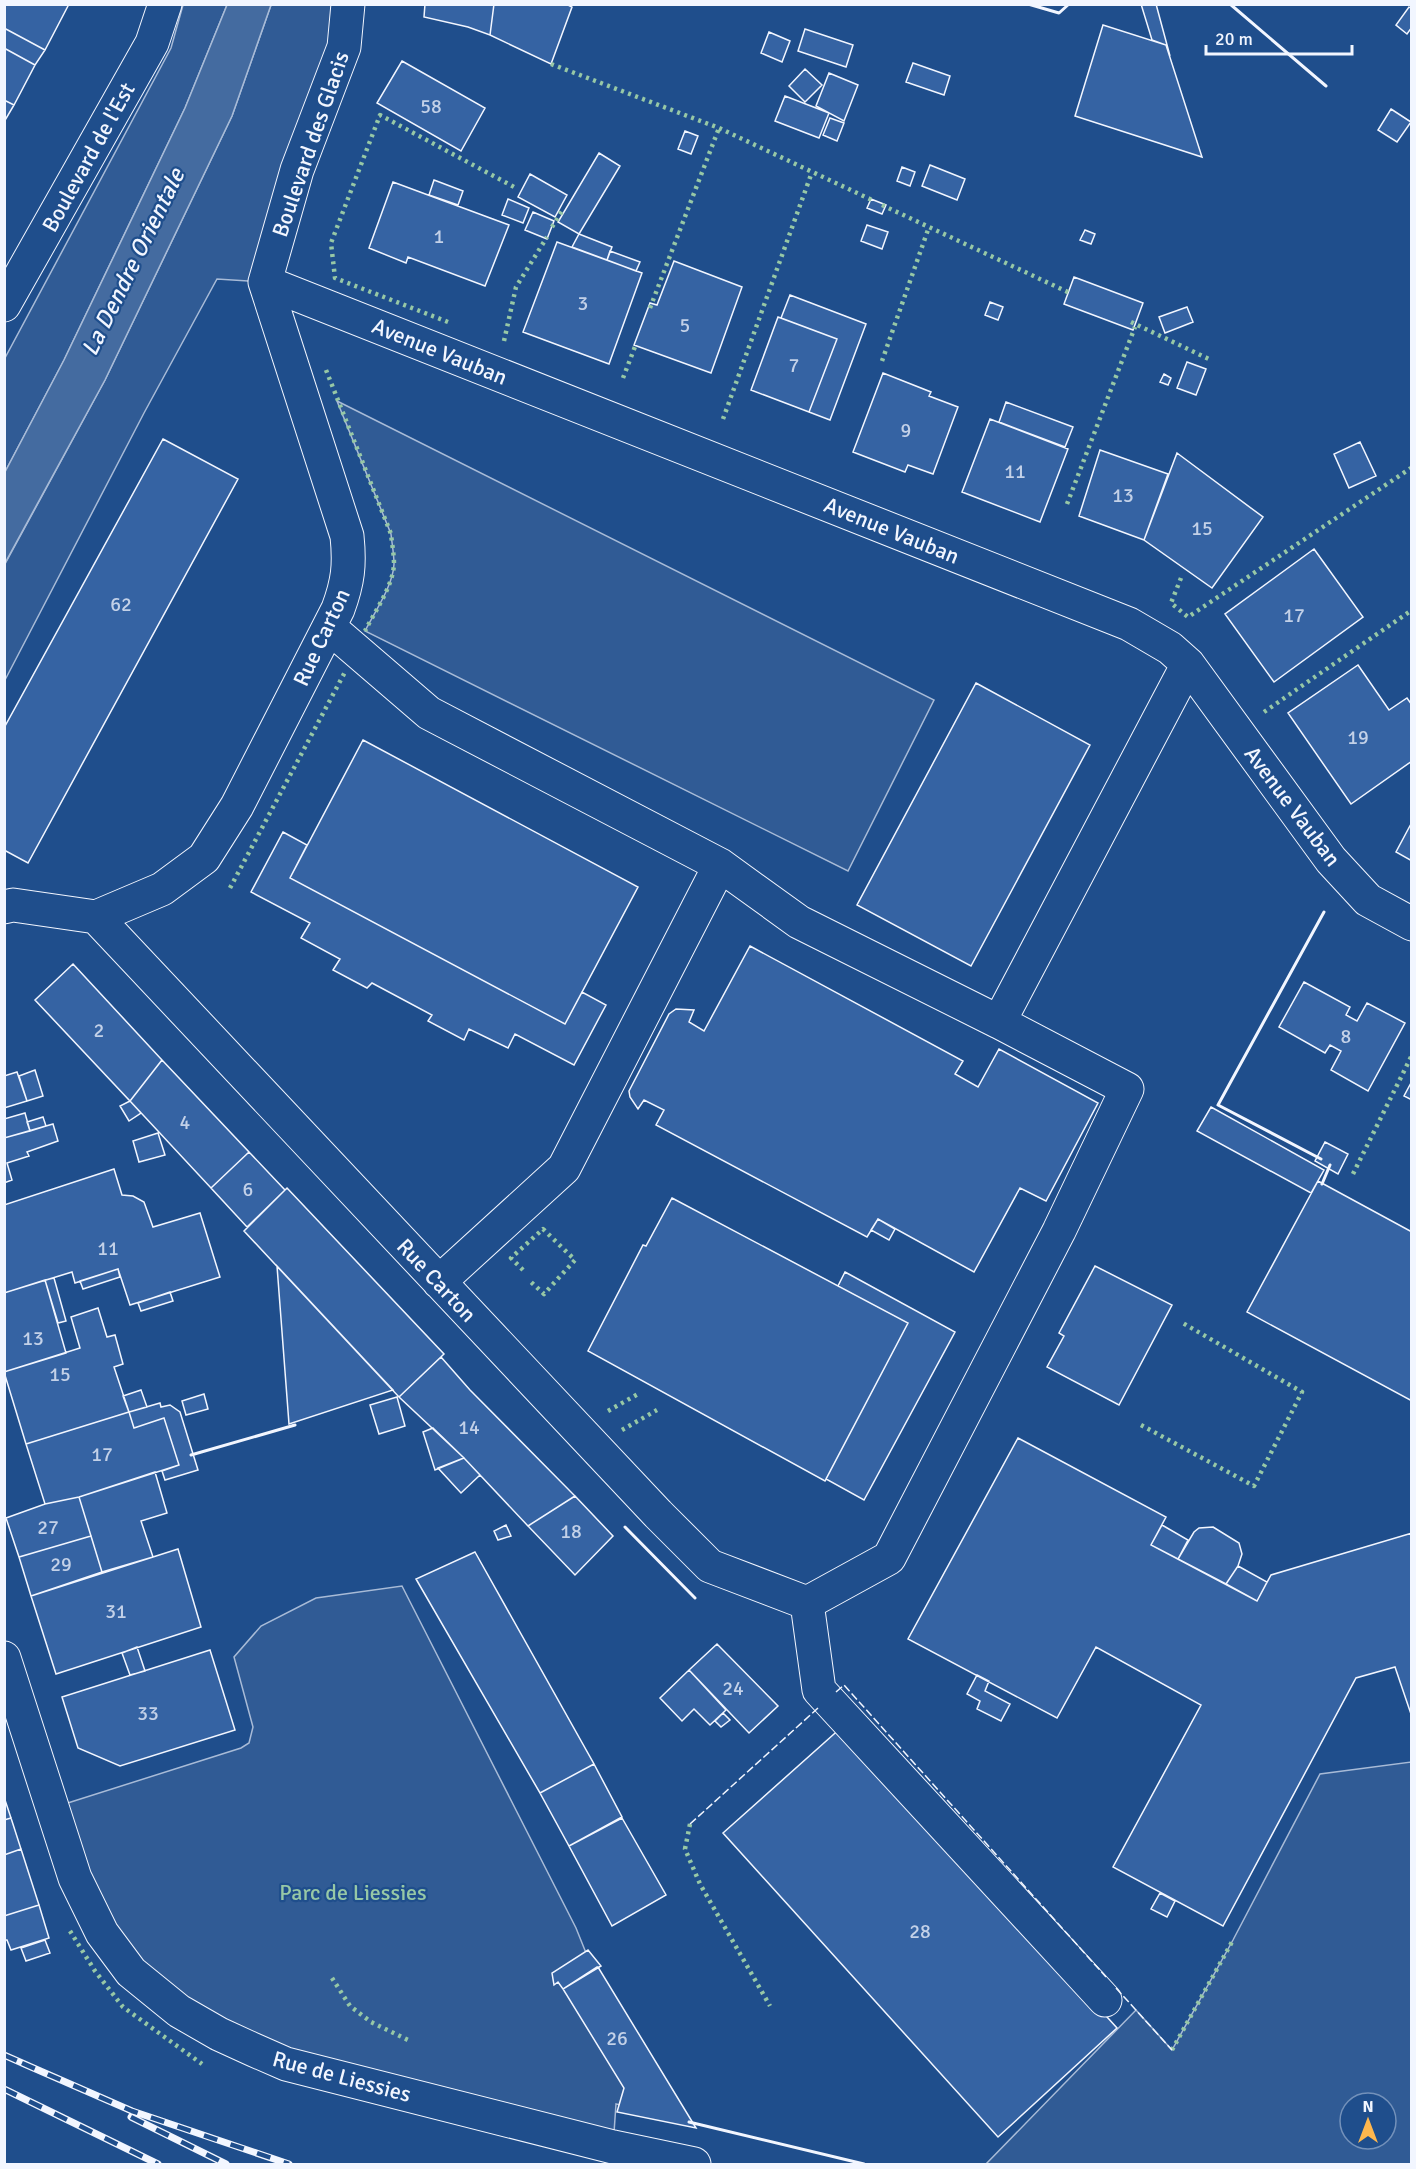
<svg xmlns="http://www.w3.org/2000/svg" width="1416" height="2169" font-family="Signika,sans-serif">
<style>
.green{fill:#305b95;stroke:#a8bbd7;stroke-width:1.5;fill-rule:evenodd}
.water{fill:#446ba0;stroke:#a8bbd7;stroke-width:1.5}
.building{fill:#3563a3;stroke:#f2f6ff;stroke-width:1.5}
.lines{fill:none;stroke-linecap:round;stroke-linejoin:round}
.minor-casing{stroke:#f2f6ff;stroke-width:35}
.minor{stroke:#1f4e8c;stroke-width:33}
.rail-casing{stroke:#f2f6ff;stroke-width:7}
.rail{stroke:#1f4e8c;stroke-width:4.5;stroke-dasharray:14;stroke-linecap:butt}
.hedge{stroke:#97c8a6;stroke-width:4.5;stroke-dasharray:3 4.5;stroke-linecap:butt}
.fence{stroke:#f2f6ff;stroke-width:1.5;stroke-dasharray:8 3;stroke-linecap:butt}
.wall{stroke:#f2f6ff;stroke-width:3}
.labels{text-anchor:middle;stroke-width:4.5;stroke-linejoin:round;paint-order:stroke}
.number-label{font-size:20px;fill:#c3d1e8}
.street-label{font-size:22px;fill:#f2f6ff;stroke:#1f4e8c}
.park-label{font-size:22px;fill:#97c8a6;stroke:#1f4e8c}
.water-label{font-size:24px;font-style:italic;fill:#f2f6ff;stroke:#1f4e8c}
</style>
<rect width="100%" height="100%" fill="#1f4e8c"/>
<path class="green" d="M 183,5 L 227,5 L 185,108 L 64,360 L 5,472 L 5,358 L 171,48 Z
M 271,5 L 348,5 L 265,282 L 217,279 L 144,413 L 5,680 L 5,564 L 105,380 L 232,116 Z
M 337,401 L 934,700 L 848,871 L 365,631 C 375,611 393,586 394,564 C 394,554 392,544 391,534 Z
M 402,1586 L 576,1928 L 650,2112 L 616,2104 L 613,2147 L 286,2064 L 131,1972 L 52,1808 L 241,1748 L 249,1743 L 253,1727 L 234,1657 L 261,1626 L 316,1598 Z
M 1411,1762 L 1411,2164 L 986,2164 L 1136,2010 L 1172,2050 L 1233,1940 L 1320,1774 ZM 1350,2103 L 1386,2103 L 1386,2139 L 1350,2139 Z"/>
<path class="water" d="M 227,5 L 271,5 L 232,116 L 105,380 L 5,563 L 5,472 L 64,360 L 185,108 Z"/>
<path class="building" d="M 4,4 L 69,4 L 45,50 L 4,28 Z
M 425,4 L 494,4 L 490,35 L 468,27 L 424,17 Z
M 494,4 L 566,4 L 572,7 L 551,64 L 490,35 Z
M 1141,4 L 1156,4 L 1170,56 L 1166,45 L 1152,40 Z
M 1409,7 L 1412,9 L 1412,27 L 1407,34 L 1396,25 Z
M 1103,25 L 1166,45 L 1202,157 L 1075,116 Z
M 4,28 L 45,50 L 35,65 L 4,48 Z
M 805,29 L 853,45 L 846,67 L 798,51 Z
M 769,32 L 790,41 L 782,62 L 761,53 Z
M 4,48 L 35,65 L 14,105 L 4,100 Z
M 402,61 L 485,108 L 461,151 L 377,103 Z
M 913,63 L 950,76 L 944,95 L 906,82 Z
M 805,69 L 822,85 L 805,102 L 789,86 Z
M 829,73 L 858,85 L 844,121 L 816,106 Z
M 785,96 L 829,113 L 819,138 L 775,121 Z
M 4,100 L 14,105 L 4,122 Z
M 1391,109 L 1411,122 L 1397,142 L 1378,130 Z
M 830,118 L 844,123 L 837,141 L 823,135 Z
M 685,131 L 698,136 L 691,154 L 678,149 Z
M 599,153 L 620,166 L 579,234 L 558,222 Z
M 930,165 L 965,179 L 957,200 L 922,186 Z
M 902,167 L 915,172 L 910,186 L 897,181 Z
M 530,174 L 567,195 L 555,217 L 518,197 Z
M 434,180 L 463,191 L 458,205 L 429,195 Z
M 393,182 L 509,225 L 485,286 L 408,257 L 406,263 L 369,248 Z
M 508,199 L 529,208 L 523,223 L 502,215 Z
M 871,199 L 886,205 L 882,214 L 867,208 Z
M 533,212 L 554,221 L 547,239 L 525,230 Z
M 867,225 L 888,232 L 882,249 L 861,241 Z
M 1085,230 L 1095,234 L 1091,244 L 1080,240 Z
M 579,234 L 612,247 L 607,260 L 572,247 Z
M 557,242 L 642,273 L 609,364 L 523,332 Z
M 610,251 L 640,262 L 636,271 L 607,260 Z
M 674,261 L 742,287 L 711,373 L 634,345 L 650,303 L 657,305 Z
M 1074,277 L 1143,303 L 1133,330 L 1064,304 Z
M 790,295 L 866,324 L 830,420 L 809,412 L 837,339 L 781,318 Z
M 990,302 L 1003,307 L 998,320 L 985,315 Z
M 1187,307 L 1193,322 L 1165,333 L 1159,317 Z
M 778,317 L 837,339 L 809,412 L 751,390 Z
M 1187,362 L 1206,369 L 1196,395 L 1177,388 Z
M 883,373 L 931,392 L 929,396 L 958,407 L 933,474 L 908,465 L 905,472 L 853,452 Z
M 1164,374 L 1171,378 L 1168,385 L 1160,382 Z
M 1006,402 L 1073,427 L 1065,447 L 999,422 Z
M 990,419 L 1068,449 L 1040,522 L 962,492 Z
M 163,439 L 238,479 L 28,863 L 4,850 L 4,728 Z
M 1360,442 L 1376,476 L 1349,488 L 1334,454 Z
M 1100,450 L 1168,474 L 1144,540 L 1079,516 Z
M 1177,453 L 1263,517 L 1212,588 L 1144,540 Z
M 1314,549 L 1363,617 L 1274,682 L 1225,614 Z
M 1358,665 L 1389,710 L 1407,698 L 1412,705 L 1412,761 L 1351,804 L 1288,713 Z
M 976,683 L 1090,745 L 971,966 L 857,905 Z
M 363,740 L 638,887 L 565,1024 L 290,878 Z
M 1412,822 L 1412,861 L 1396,852 Z
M 283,832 L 307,845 L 290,878 L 565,1024 L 582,992 L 606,1005 L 574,1065 L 515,1034 L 508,1048 L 469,1029 L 464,1040 L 428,1021 L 432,1015 L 372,983 L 367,988 L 333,970 L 340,959 L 301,938 L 310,923 L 251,892 Z
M 750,946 L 963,1061 L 955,1074 L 978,1087 L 999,1049 L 1098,1103 L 1046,1201 L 1020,1188 L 974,1272 L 878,1219 L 867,1237 L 656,1125 L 664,1110 L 644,1100 L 638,1109 L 630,1097 L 629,1091 L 669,1014 L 676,1009 L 694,1010 L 689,1022 L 704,1031 Z
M 73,964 L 162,1060 L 130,1101 L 35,1000 Z
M 1304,982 L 1350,1007 L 1346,1015 L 1357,1021 L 1367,1003 L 1405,1023 L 1368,1091 L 1331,1070 L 1341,1051 L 1330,1045 L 1325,1053 L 1279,1027 Z
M 162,1060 L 249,1152 L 211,1188 L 130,1101 Z
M 35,1070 L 43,1096 L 27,1101 L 19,1076 Z
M 17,1072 L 27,1101 L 4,1108 L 4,1076 Z
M 1412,1081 L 1412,1100 L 1404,1096 Z
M 130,1101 L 141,1113 L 129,1121 L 120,1106 Z
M 1211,1107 L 1324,1170 L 1311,1193 L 1197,1131 Z
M 25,1113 L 30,1131 L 4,1138 L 4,1119 Z
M 43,1117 L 46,1126 L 30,1131 L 27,1122 Z
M 53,1124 L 58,1141 L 27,1152 L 29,1156 L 7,1163 L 12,1180 L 4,1183 L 4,1138 Z
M 158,1133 L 165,1155 L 139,1162 L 133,1141 Z
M 1325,1142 L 1348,1154 L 1338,1174 L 1315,1161 Z
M 249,1152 L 285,1190 L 247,1227 L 211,1188 Z
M 114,1169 L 122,1195 L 133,1196 L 144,1202 L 153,1227 L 200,1213 L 220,1277 L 130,1305 L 118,1269 L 75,1283 L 72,1272 L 4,1293 L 4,1205 Z
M 1318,1181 L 1412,1232 L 1412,1401 L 1247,1312 Z
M 287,1188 L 444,1354 L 399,1397 L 244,1231 Z
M 672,1198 L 908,1323 L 825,1481 L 588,1351 L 643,1245 L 646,1246 Z
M 878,1219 L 895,1229 L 889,1240 L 871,1230 Z
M 277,1266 L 378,1374 L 393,1390 L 289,1424 Z
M 1095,1266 L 1172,1305 L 1119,1405 L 1047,1367 L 1064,1336 L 1059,1333 Z
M 118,1269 L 120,1277 L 83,1289 L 80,1281 Z
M 845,1272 L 955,1332 L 864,1500 L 826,1479 L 908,1323 L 838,1286 Z
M 54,1278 L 66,1321 L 58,1323 L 45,1280 Z
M 45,1280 L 66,1353 L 4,1372 L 4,1293 Z
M 170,1292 L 173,1301 L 141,1311 L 138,1303 Z
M 98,1308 L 107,1337 L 115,1335 L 123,1364 L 114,1367 L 129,1412 L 26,1444 L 4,1372 L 80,1348 L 71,1317 Z
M 441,1357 L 470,1390 L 575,1496 L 528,1526 L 464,1458 L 399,1397 Z
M 141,1390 L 147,1407 L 129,1412 L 123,1396 Z
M 204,1394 L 208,1409 L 186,1415 L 182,1401 Z
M 397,1397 L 405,1426 L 379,1434 L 370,1405 Z
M 160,1403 L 161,1407 L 170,1405 L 180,1412 L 198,1470 L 165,1480 L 162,1471 L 179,1465 L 164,1418 L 134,1428 L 129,1412 Z
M 129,1412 L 134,1428 L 164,1418 L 179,1465 L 79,1497 L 45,1504 L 26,1444 Z
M 433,1428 L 464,1458 L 435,1470 L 423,1432 Z
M 1018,1438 L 1166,1517 L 1151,1545 L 1257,1601 L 1271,1575 L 1412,1533 L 1412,1717 L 1395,1667 L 1356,1678 L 1223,1926 L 1113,1867 L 1201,1705 L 1096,1647 L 1057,1718 L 908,1639 Z
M 464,1458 L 480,1475 L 461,1493 L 438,1468 Z
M 155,1472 L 167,1513 L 141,1521 L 153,1557 L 102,1572 L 79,1497 Z
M 575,1496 L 613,1536 L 575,1575 L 528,1526 Z
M 79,1497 L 91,1536 L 19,1557 L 6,1518 L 45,1504 Z
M 506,1525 L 511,1536 L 498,1540 L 494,1531 Z
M 1162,1525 L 1188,1540 L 1178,1559 L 1151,1545 Z
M 1213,1527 L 1239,1543 L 1242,1554 L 1238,1566 L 1226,1584 L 1178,1559 L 1194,1532 L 1199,1528 Z
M 91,1536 L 102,1572 L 31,1596 L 19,1557 Z
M 178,1549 L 201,1627 L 56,1674 L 31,1596 Z
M 475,1552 L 594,1764 L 540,1793 L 416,1579 Z
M 1238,1566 L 1267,1582 L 1257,1601 L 1226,1584 Z
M 717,1644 L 778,1706 L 749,1733 L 689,1670 Z
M 137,1647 L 145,1671 L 130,1675 L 122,1653 Z
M 210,1650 L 235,1730 L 120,1766 L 78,1748 L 62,1697 Z
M 689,1670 L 726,1710 L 710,1725 L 694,1709 L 682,1721 L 660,1698 Z
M 977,1675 L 989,1681 L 985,1691 L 1010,1704 L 1001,1721 L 977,1709 L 980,1701 L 967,1694 Z
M 723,1713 L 730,1720 L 721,1727 L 715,1721 Z
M 843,1726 L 1117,2028 L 998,2137 L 723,1833 Z
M 594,1764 L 622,1817 L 569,1846 L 540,1793 Z
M 4,1797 L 11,1818 L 4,1820 Z
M 11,1818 L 21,1849 L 4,1855 L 4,1820 Z
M 622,1818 L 666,1895 L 612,1926 L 569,1846 Z
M 21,1849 L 39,1905 L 4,1916 L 4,1855 Z
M 1160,1893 L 1175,1901 L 1167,1917 L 1151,1909 Z
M 39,1905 L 49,1938 L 11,1950 L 7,1940 L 4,1940 L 4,1916 Z
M 45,1940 L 50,1953 L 26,1961 L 21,1948 Z
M 588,1950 L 601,1966 L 563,1989 L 558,1982 L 554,1985 L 552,1973 Z
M 597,1967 L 598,1967 L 696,2128 L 617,2112 L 624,2088 L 563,1989 Z"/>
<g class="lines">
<defs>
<path id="minor" d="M 265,282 L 1129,624 L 1170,648 L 1188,664 L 1331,860 L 1368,900 L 1412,924
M 265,282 L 297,170 L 344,47 L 348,4
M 4,305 L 152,43 L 165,4
M 329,627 L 429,713 L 720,865 L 799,922 L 999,1022
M 4,907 L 13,905 L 96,917 L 162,889 L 204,858 L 237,806 L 338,609 C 348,582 350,565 347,536 L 265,282
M 96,917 L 658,1514 L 710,1566 L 807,1603
M 439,1282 L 564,1168 L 720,865
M 807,1603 L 889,1558 L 1059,1231 L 1127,1089 L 999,1022 L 1188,664
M 807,1603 L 819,1690 L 1105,2000
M 4,1658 L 75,1878 L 102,1933 L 131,1972 L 179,2011 L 219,2034 L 254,2050 L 286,2064 L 613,2147 L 694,2164"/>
</defs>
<use href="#minor" class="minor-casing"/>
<use href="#minor" class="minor"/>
<defs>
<path id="rail" d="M 4,2055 L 29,2066
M 22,2063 L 132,2111 L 289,2164
M 4,2089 L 158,2164
M 131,2117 L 226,2164"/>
</defs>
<use href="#rail" class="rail-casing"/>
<use href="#rail" class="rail"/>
<path class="hedge" d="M 551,64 L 719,128 L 874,201
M 882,205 L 1072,294
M 552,227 L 562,211
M 650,308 L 719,128
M 448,322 L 335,278 L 331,243 L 380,115 L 516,188
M 1131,322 L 1211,360
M 504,341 L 516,287 L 547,237
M 882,361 L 929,227
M 326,370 L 391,534 C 392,544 394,554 394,564 C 393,586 375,611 365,631
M 623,378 L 636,344
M 723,419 L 812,172
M 1067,504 L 1135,327
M 1181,578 L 1171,603 L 1188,617 L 1411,468
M 1264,712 L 1412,610
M 230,888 L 345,672
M 1353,1174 L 1412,1055
M 523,1270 L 511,1258 L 543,1229 L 575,1260 L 544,1294 L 531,1282
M 608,1411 L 638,1394
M 1141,1425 L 1254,1486 L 1302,1392 L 1181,1322
M 622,1430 L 657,1410
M 690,1824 L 685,1849 L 700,1884 L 770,2006
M 70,1931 L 95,1971 L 123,2007 L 202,2064
M 332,1978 L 350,2006 L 371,2022 L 410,2041
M 1172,2050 L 1233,1940"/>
<path class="fence" d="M 836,1692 L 844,1685 L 1106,1977
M 690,1824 L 818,1708
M 1116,1988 L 1172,2050"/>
<path class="wall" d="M 1028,4 L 1059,13 L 1069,4
M 1230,4 L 1326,86
M 1321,1159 L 1218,1105 L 1324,912
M 1322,1184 L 1330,1165
M 191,1455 L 295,1425
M 625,1527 L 695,1598
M 689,2122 L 864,2164"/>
</g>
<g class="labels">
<g class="number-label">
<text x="431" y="113">58</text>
<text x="439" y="243">1</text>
<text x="583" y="310">3</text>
<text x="685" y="332">5</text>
<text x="794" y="372">7</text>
<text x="906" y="437">9</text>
<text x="1015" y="478">11</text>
<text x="1123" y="502">13</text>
<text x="1202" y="535">15</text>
<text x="121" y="611">62</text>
<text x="1294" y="622">17</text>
<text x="1358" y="744">19</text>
<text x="99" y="1037">2</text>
<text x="1346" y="1043">8</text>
<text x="185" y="1129">4</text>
<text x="248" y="1196">6</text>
<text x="108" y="1255">11</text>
<text x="33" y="1345">13</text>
<text x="60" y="1381">15</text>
<text x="469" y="1434">14</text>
<text x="102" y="1461">17</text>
<text x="48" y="1534">27</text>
<text x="571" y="1538">18</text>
<text x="61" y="1571">29</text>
<text x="116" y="1618">31</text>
<text x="733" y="1695">24</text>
<text x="148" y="1720">33</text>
<text x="920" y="1938">28</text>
<text x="617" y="2045">26</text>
</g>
<g class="street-label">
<text transform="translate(310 144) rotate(-71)" y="8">Boulevard des Glacis</text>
<text transform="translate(88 157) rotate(-61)" y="8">Boulevard de l'Est</text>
<text transform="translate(440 351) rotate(22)" y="8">Avenue Vauban</text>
<text transform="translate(892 530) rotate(22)" y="8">Avenue Vauban</text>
<text transform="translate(321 637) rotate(-65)" y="8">Rue Carton</text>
<text transform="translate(1293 806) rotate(53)" y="8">Avenue Vauban</text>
<text transform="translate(437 1280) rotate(47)" y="8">Rue Carton</text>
<text transform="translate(342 2076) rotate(15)" y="8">Rue de Liessies</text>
</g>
<g class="park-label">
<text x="353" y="1900">Parc de Liessies</text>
</g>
<g class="water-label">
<text transform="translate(133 262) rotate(-64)" y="8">La Dendre Orientale</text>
</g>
</g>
<rect width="1416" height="2169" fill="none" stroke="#f2f6ff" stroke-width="12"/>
<g transform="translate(1368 2121)"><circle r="28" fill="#1f4e8c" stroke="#7391ba" stroke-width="1.5"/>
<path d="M0-4.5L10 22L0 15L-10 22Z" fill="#ffb74d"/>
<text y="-9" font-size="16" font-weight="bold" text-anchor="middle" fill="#f2f6ff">N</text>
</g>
<path d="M1206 45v9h146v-9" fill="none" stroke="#f2f6ff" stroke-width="3"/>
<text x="1215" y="45" font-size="18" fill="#f2f6ff" stroke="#1f4e8c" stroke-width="4.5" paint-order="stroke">20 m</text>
</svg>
